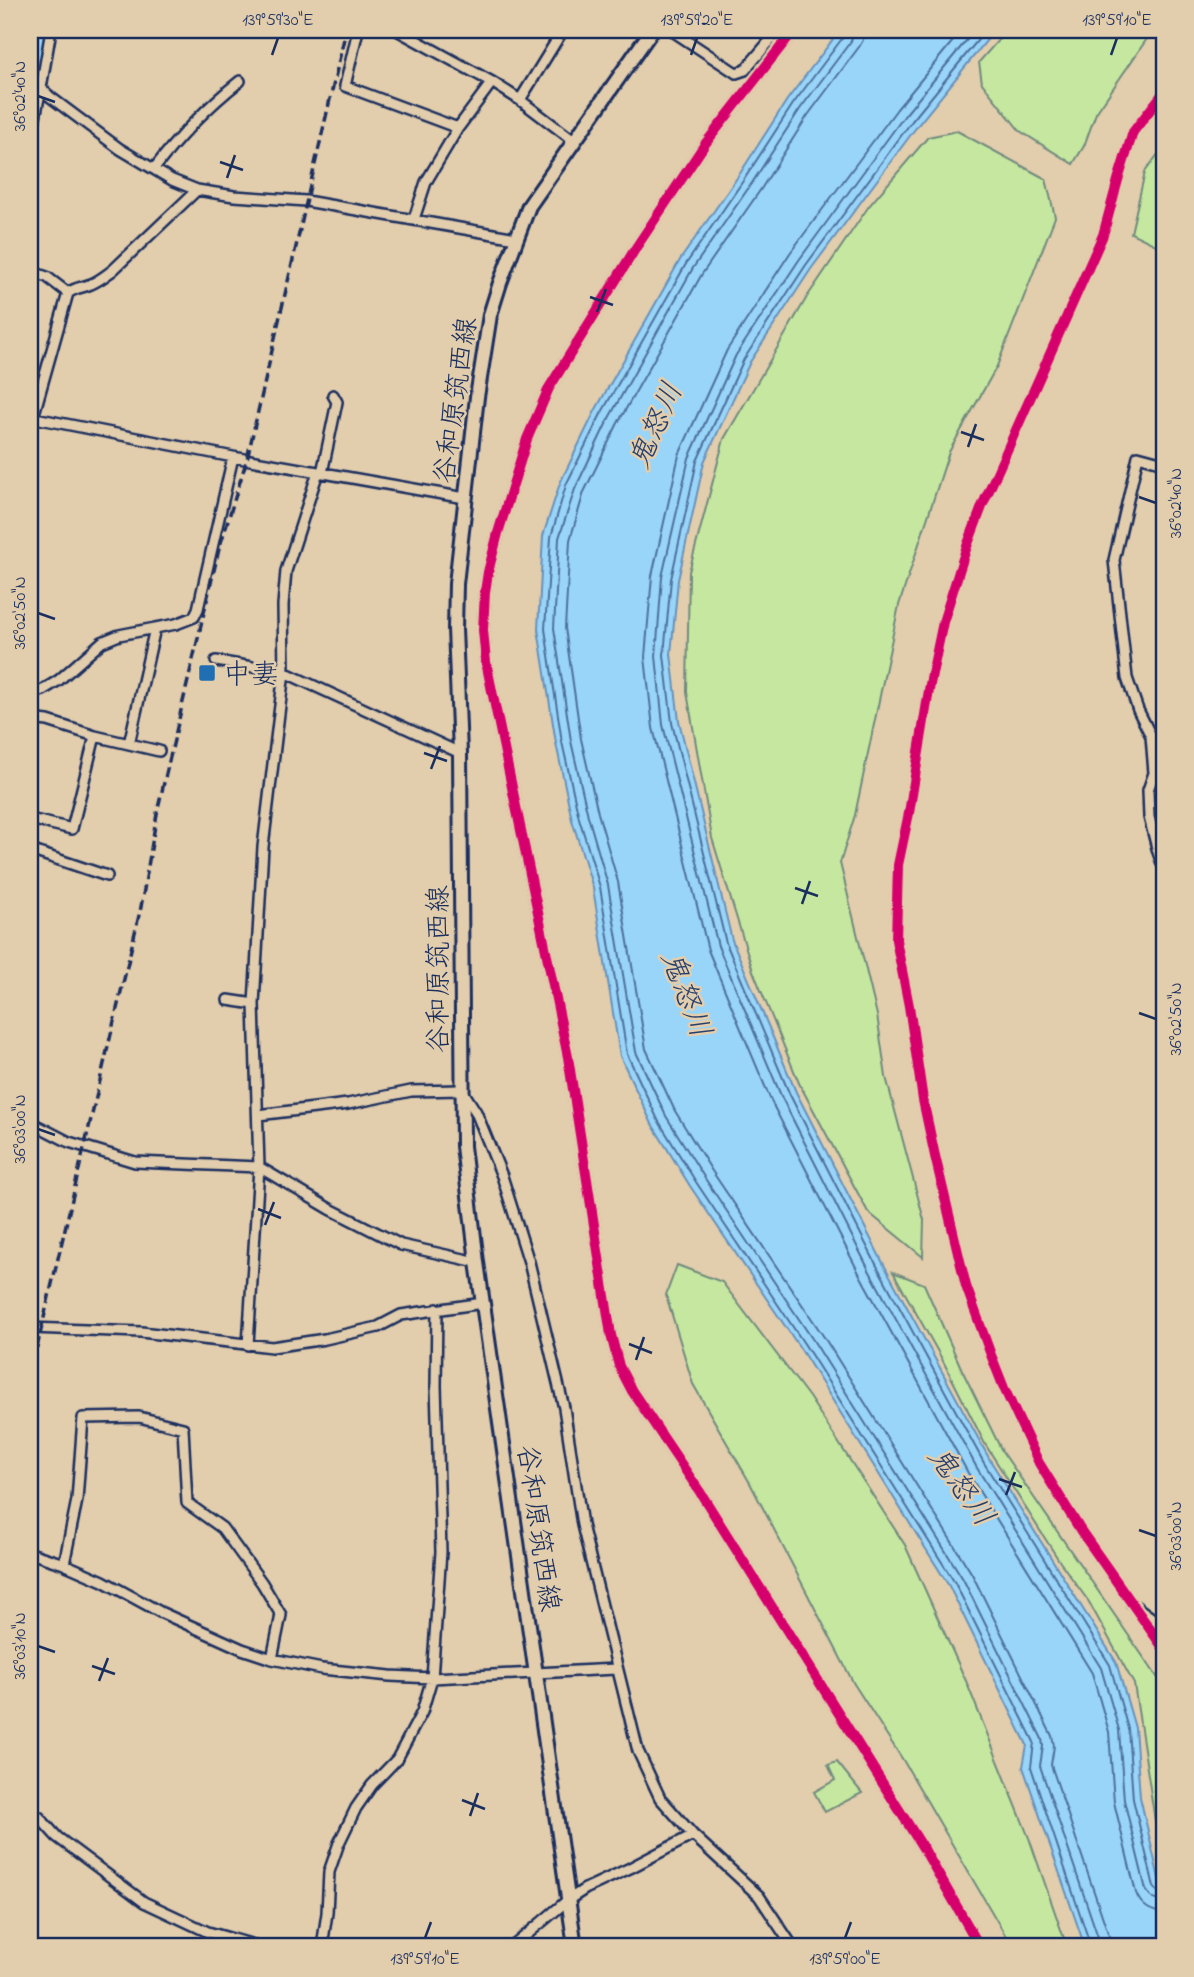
<svg xmlns="http://www.w3.org/2000/svg" width="1194" height="1977" font-family="'Indie Flower','Klee One',sans-serif">
<style>
.green{fill:#c6e79f;stroke:#708b7e;stroke-width:2}
.water{fill:#99d4f9;stroke:#6792bb;stroke-width:2}
.lines{fill:none;stroke-linecap:round;stroke-linejoin:round}
.shore{stroke:#4d719c;stroke-width:2}
.river{stroke:#99d4f9;stroke-width:19}
.street-casing{stroke:#1b2f5e;stroke-width:14}
.secondary-casing{stroke:#1b2f5e;stroke-width:18}
.street{stroke:#e2cdac;stroke-width:9}
.secondary{stroke:#e2cdac;stroke-width:12}
.rail{stroke:#1b2f5e;stroke-width:3.5;stroke-dasharray:10 5;stroke-linecap:butt}
.cycleway-casing{stroke:#e2cdac;stroke-width:15}
.cycleway{stroke:#d6006c;stroke-width:10}
.ticks{fill:none;stroke:#1b2f5e;stroke-width:2.5}
.poi-dot{fill:#1f6fb2;stroke:#e2cdac;stroke-width:2.5}
.labels{text-anchor:middle;stroke-width:5;stroke-linejoin:round;paint-order:stroke}
.street-label{font-size:28px;fill:#1b2f5e;stroke:#e2cdac}
.poi-label{font-size:28px;fill:#1b2f5e;stroke:#e2cdac;text-anchor:start}
.water-label{font-size:30px;font-style:italic;fill:#28406e;stroke:#e2cdac}
.neatline{fill:none;stroke:#1b2f5e;stroke-width:2.5}
.ticks-label{font-size:18px;text-anchor:middle;fill:#1b2f5e}
</style>
<rect width="100%" height="100%" fill="#e2cdac"/>
<filter id="ink" filterUnits="userSpaceOnUse"><feTurbulence type="fractalNoise" baseFrequency=".0143" numOctaves="2"/><feDisplacementMap in="SourceGraphic" scale="14" xChannelSelector="R" yChannelSelector="G"/><feConvolveMatrix kernelMatrix="1 2 1 2 8 2 1 2 1" color-interpolation-filters="sRGB"/></filter>
<g filter="url(#ink)">
<path class="green" d="M 1007,30 L 1153,30 L 1096,113 L 1084,146 L 1073,164 L 1020,131 L 982,83 L 979,62 Z
M 957,131 L 1046,179 L 1055,217 L 997,366 L 949,452 L 899,605 L 855,815 L 840,863 L 877,1015 L 886,1077 L 924,1220 L 923,1257 L 868,1212 L 799,1083 L 753,971 L 712,838 L 687,692 L 689,572 L 724,439 L 807,297 L 869,206 L 928,137 Z
M 1164,146 L 1164,249 L 1131,233 L 1145,172 Z
M 677,1265 L 722,1282 L 809,1397 L 905,1545 L 966,1681 L 1029,1838 L 1067,1947 L 1009,1947 L 1007,1938 L 903,1760 L 854,1684 L 750,1483 L 693,1384 L 666,1295 Z
M 893,1272 L 924,1284 L 962,1370 L 1002,1451 L 1164,1687 L 1164,1873 L 1161,1860 L 1134,1684 L 1089,1602 L 1060,1562 L 985,1444 L 942,1359 Z
M 837,1762 L 862,1793 L 825,1812 L 814,1792 L 835,1780 L 828,1765 Z"/>
<path class="water" d="M 840,30 L 995,30 L 918,125 L 811,269 L 750,362 L 704,462 L 678,580 L 671,654 L 679,721 L 732,940 L 796,1092 L 883,1263 L 990,1460 L 1116,1662 L 1135,1728 L 1140,1797 L 1164,1900 L 1164,1947 L 1085,1947 L 1023,1767 L 1027,1745 L 949,1586 L 800,1348 L 690,1186 L 652,1124 L 620,1056 L 593,888 L 572,820 L 556,743 L 538,629 L 543,536 L 560,483 L 595,411 L 680,260 L 739,175 L 787,100 Z"/>
<g class="lines">
<path class="shore" d="M 845,30 L 844,36 L 793,104 L 745,178 L 686,264 L 601,414 L 566,485 L 551,537 L 545,629 L 562,742 L 579,818 L 600,887 L 627,1054 L 658,1120 L 696,1182 L 805,1345 L 955,1583 L 1034,1742 L 1031,1767 L 1091,1947
M 854,30 L 851,41 L 800,109 L 752,183 L 693,268 L 609,418 L 575,489 L 559,538 L 554,628 L 571,741 L 588,816 L 608,885 L 636,1052 L 666,1116 L 704,1177 L 813,1340 L 963,1579 L 1042,1739 L 1043,1746 L 1040,1766 L 1099,1940 L 1100,1947
M 864,30 L 863,40 L 859,47 L 808,115 L 761,189 L 702,274 L 618,423 L 584,492 L 570,540 L 565,628 L 581,739 L 598,813 L 618,882 L 646,1049 L 675,1111 L 712,1171 L 822,1334 L 972,1574 L 1052,1736 L 1054,1746 L 1051,1765 L 1109,1936 L 1110,1947
M 962,30 L 897,109 L 790,253 L 727,350 L 679,455 L 652,576 L 645,657 L 653,728 L 708,950 L 772,1103 L 860,1275 L 968,1473 L 1092,1673 L 1109,1732 L 1114,1802 L 1136,1893 C 1141,1906 1150,1912 1164,1913
M 975,30 L 905,115 L 799,260 L 736,355 L 689,458 L 662,577 L 656,656 L 663,725 L 718,946 L 782,1098 L 869,1270 L 977,1468 L 1101,1668 L 1119,1730 L 1124,1800 L 1146,1890 L 1153,1899 L 1164,1902
M 986,30 L 912,121 L 806,265 L 744,359 L 697,461 L 671,579 L 664,655 L 672,723 L 726,943 L 790,1095 L 877,1266 L 984,1463 L 1110,1665 L 1128,1729 L 1133,1799 L 1154,1887 L 1158,1892 L 1164,1893"/>
<path class="river" d="M 30,82 L 39,30"/>
<defs>
<path id="street" d="M 358,30 L 345,86 L 458,128
M 397,30 L 492,82
M 671,30 L 736,73 L 745,70 L 779,30
M 794,30 L 705,144 L 637,246 L 549,388 L 527,439 L 498,533 L 488,572 L 485,592 L 483,630 L 486,662 L 568,1057 L 611,1335 L 619,1366 L 632,1391 L 700,1492 L 925,1851 L 980,1947
M 30,85 L 41,88 L 49,96 L 120,149 L 172,180 L 197,190 L 234,196 L 306,201 L 516,238
M 520,100 L 574,141
M 30,142 L 41,88 L 51,30
M 154,169 C 179,136 207,107 240,81
M 414,219 L 426,182 L 458,128 L 492,82 L 520,100 L 563,30
M 30,271 L 47,277 L 68,293 L 30,428
M 68,293 C 76,287 82,288 91,284 C 99,281 106,275 113,270 L 197,190
M 30,417 L 233,457 L 465,498
M 1164,463 L 1138,456 L 1114,560 L 1127,678 L 1138,710 L 1151,736 L 1154,773 L 1148,790 L 1149,817 L 1158,852 L 1164,869
M 322,473 L 337,402 L 333,395
M 216,661 L 284,672 L 460,753
M 30,694 L 43,690 L 59,680 L 102,642 L 119,635 L 176,624 L 194,617 L 198,609 L 233,457
M 30,719 L 48,721 L 95,736 L 159,751
M 129,744 L 155,628
M 30,819 L 72,829 L 95,736
M 30,850 L 107,876
M 228,1000 L 254,1004
M 258,1115 L 348,1104 L 411,1091 L 462,1090 L 476,1112 L 502,1176 L 529,1262 L 564,1408 L 582,1525 L 638,1751 L 660,1798 L 693,1835 L 759,1896 L 793,1947
M 30,1122 L 69,1142 L 135,1162 L 259,1167 L 330,1209 L 401,1245 L 477,1262
M 30,1328 L 141,1332 L 272,1347 L 325,1339 L 378,1327 L 401,1315 L 483,1303
M 248,1345 L 259,1167 L 254,1004 L 263,847 L 284,672 L 283,605 L 286,571 L 318,472
M 30,1553 L 64,1564 L 103,1581 L 160,1612 L 242,1649 L 272,1659 L 322,1669 L 390,1676 L 432,1678 L 616,1669
M 64,1564 L 77,1500 L 83,1418 L 139,1417 L 183,1428 L 187,1503 L 222,1528 L 262,1583 L 281,1615 L 272,1659
M 1131,1603 L 1164,1627
M 30,1821 L 35,1815 L 39,1817 L 57,1837 L 144,1902 L 208,1932 L 261,1947
M 322,1947 L 327,1913 L 329,1872 L 339,1843 L 356,1808 L 372,1785 L 397,1759 L 422,1712 L 432,1678 L 441,1552 L 436,1386 L 437,1309
M 512,1947 L 568,1900 L 585,1889 L 630,1868 L 693,1835"/>
<path id="secondary" d="M 575,1947 L 477,1262 L 463,1146 L 460,753 L 455,629 L 456,584 L 477,397 L 490,315 L 500,283 L 529,206 L 652,30"/>
</defs>
<use href="#street" class="street-casing"/>
<use href="#secondary" class="secondary-casing"/>
<use href="#street" class="street"/>
<use href="#secondary" class="secondary"/>
<path class="rail" d="M 30,1377 L 141,907 L 158,808 L 219,549 L 247,459 L 346,30"/>
<defs>
<path id="cycleway" d="M 794,30 L 705,144 L 637,246 L 549,388 L 527,439 L 498,533 L 488,572 L 485,592 L 483,630 L 486,662 L 568,1057 L 611,1335 L 619,1366 L 632,1391 L 700,1492 L 925,1851 L 980,1947
M 1164,92 L 1133,132 L 1118,180 L 1103,235 L 983,504 L 966,549 L 943,622 L 930,684 L 909,813 L 898,865 L 896,940 L 909,1006 L 923,1100 L 935,1156 L 966,1286 L 991,1355 L 1004,1388 L 1039,1463 L 1081,1531 L 1164,1649"/>
</defs>
<use href="#cycleway" class="cycleway-casing"/>
<use href="#cycleway" class="cycleway"/>
</g>
</g>
<path class="ticks" d="M 272,55 L 278,38M 691,55 L 697,38M 1111,55 L 1117,38M 38,96 L 55,102M 220,162 L 243,170M 227,178 L 235,155M 590,297 L 613,305M 597,312 L 606,289M 961,432 L 984,440M 968,447 L 976,424M 1139,497 L 1156,503M 38,613 L 55,619M 424,753 L 447,761M 431,769 L 440,746M 795,888 L 818,896M 802,904 L 810,881M 1139,1013 L 1156,1019M 38,1129 L 55,1135M 258,1209 L 281,1218M 265,1225 L 274,1202M 629,1344 L 652,1353M 636,1360 L 644,1337M 999,1479 L 1022,1487M 1006,1495 L 1015,1472M 1139,1530 L 1156,1536M 38,1646 L 55,1652M 92,1666 L 115,1674M 99,1681 L 108,1658M 462,1800 L 485,1809M 470,1816 L 478,1793M 425,1938 L 431,1922M 845,1938 L 851,1922"/>
<rect class="poi-dot" x="198" y="664" width="18" height="18" rx="3.5"/>
<g class="labels">
<g class="street-label">
<text transform="translate(454 400) rotate(-82)" y="10">谷和原筑西線</text>
<text transform="translate(437 969) rotate(-90)" y="10">谷和原筑西線</text>
<text transform="translate(540 1528) rotate(82)" y="10">谷和原筑西線</text>
</g>
<g class="poi-label">
<text x="223" y="683">中妻</text>
</g>
<g class="water-label">
<text transform="translate(655 425) rotate(-66)" y="10">鬼怒川</text>
<text transform="translate(687 994) rotate(69)" y="10">鬼怒川</text>
<text transform="translate(962 1486) rotate(54)" y="10">鬼怒川</text>
</g>
</g>
<rect width="1194" height="1977" fill="none" stroke="#e2cdac" stroke-width="77"/>
<rect x="38" y="38" width="1118" height="1900" class="neatline"/>
<g class="ticks-label">
<text x="278" y="25">139°59'30"E</text>
<text x="697" y="25">139°59'20"E</text>
<text x="1117" y="25">139°59'10"E</text>
<text transform="translate(19 96) rotate(-90)" y="6">36°02'40"N</text>
<text transform="translate(1175 503) rotate(-90)" y="6">36°02'40"N</text>
<text transform="translate(19 613) rotate(-90)" y="6">36°02'50"N</text>
<text transform="translate(1175 1019) rotate(-90)" y="6">36°02'50"N</text>
<text transform="translate(19 1129) rotate(-90)" y="6">36°03'00"N</text>
<text transform="translate(1175 1536) rotate(-90)" y="6">36°03'00"N</text>
<text transform="translate(19 1646) rotate(-90)" y="6">36°03'10"N</text>
<text x="425" y="1964">139°59'10"E</text>
<text x="845" y="1964">139°59'00"E</text>
</g>
</svg>
